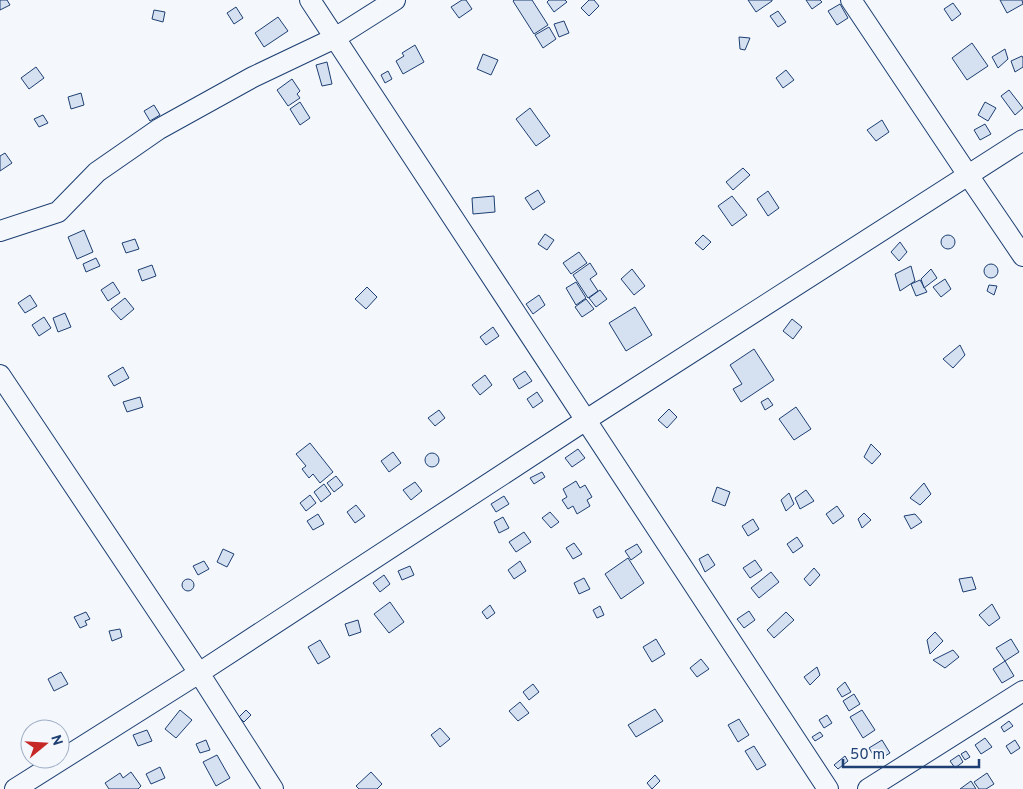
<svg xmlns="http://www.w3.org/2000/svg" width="1023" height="789" font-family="Overpass,sans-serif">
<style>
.building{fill:#d5e0f0;stroke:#1d3f73}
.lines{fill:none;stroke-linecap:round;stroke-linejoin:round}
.minor-casing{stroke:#1d3f73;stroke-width:22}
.minor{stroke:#f4f7fb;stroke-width:20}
</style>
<rect width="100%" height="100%" fill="#f4f7fb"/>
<path class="building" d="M 0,0 L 7,0 L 10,5 L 0,10 Z
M 462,0 L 466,0 L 472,9 L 459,18 L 451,7 Z
M 514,0 L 532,0 L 548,25 L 534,34 L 513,1 Z
M 549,0 L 565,0 L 567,2 L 554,12 L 547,2 Z
M 589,0 L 594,0 L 599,6 L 589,16 L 581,8 Z
M 748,0 L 772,0 L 772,1 L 756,12 Z
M 806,0 L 820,0 L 822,2 L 812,9 Z
M 1000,0 L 1022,0 L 1023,4 L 1007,13 Z
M 953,3 L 961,14 L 952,21 L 944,9 Z
M 840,4 L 848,18 L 837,25 L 828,11 Z
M 236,7 L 243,18 L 234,24 L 227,13 Z
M 154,10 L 165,12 L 163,22 L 152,19 Z
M 778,11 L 786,22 L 778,27 L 770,16 Z
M 278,17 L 288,31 L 264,47 L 255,33 Z
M 564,21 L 569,33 L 559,37 L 554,24 Z
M 549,27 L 556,39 L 543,48 L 535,35 Z
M 739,37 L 750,38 L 745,50 L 740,49 Z
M 972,43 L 988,66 L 967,80 L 952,58 Z
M 415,45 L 424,62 L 403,74 L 396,61 L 404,56 L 402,53 Z
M 1005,49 L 1008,59 L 998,68 L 992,57 Z
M 483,54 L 498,60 L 491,75 L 477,69 Z
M 1022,56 L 1023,58 L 1023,67 L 1015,72 L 1011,61 Z
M 327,62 L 332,84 L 322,86 L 316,65 Z
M 36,67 L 44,78 L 29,89 L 21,78 Z
M 786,70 L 794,80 L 783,88 L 776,78 Z
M 388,71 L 392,79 L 385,83 L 381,75 Z
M 292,79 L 300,91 L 297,94 L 300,98 L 288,106 L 277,90 Z
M 1009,90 L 1023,108 L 1015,115 L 1001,96 Z
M 81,93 L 84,105 L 71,109 L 68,97 Z
M 300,102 L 310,118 L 300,125 L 290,109 Z
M 985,102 L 996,108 L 988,121 L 978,115 Z
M 154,105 L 160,115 L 150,121 L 144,111 Z
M 530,108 L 550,136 L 536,146 L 516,119 Z
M 43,115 L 48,123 L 39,127 L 34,119 Z
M 882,120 L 889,132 L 876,141 L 867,130 Z
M 985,124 L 991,134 L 980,140 L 974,130 Z
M 5,153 L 12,163 L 0,171 L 0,156 Z
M 743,168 L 750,175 L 733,190 L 726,182 Z
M 538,190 L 545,202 L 533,210 L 525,198 Z
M 768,191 L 779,208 L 768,216 L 757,199 Z
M 494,196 L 495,212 L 473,214 L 472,198 Z
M 732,196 L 747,215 L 732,226 L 718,206 Z
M 84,230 L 93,252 L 77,259 L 68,237 Z
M 545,234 L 554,240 L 547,250 L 538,244 Z
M 703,235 L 711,242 L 703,250 L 695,243 Z
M941 242a7 7 0 1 1 14 0a7 7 0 1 1-14 0Z
M 135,239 L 139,249 L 126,253 L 122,243 Z
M 900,242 L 907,252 L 899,261 L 891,252 Z
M 579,252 L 587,263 L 571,274 L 563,263 Z
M 96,258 L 100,266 L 86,272 L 83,264 Z
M 590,263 L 597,274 L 590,279 L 598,291 L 588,298 L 573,275 Z
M984 271a7 7 0 1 1 14 0a7 7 0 1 1-14 0Z
M 152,265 L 156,276 L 142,281 L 138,270 Z
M 911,266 L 915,281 L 900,291 L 895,274 Z
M 632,269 L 645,286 L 634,295 L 621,279 Z
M 931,269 L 937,278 L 924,288 L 921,279 Z
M 945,279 L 951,289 L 941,297 L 933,287 Z
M 920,280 L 927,292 L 916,296 L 911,284 Z
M 113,282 L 120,293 L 108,301 L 101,290 Z
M 576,282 L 586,298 L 576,305 L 566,288 Z
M 989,285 L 997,286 L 994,295 L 987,291 Z
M 367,287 L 377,297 L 366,309 L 355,299 Z
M 600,290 L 607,299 L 596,307 L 589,298 Z
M 30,295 L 37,306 L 25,313 L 18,303 Z
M 539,295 L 545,305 L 533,314 L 526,304 Z
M 125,298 L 134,309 L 121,320 L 111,309 Z
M 586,299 L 594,309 L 582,317 L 575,307 Z
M 635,307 L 652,335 L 626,351 L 609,323 Z
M 65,313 L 71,327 L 58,332 L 53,318 Z
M 44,317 L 51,328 L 39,336 L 32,325 Z
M 792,319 L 802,327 L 793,339 L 783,331 Z
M 493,327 L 499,336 L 486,345 L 480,337 Z
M 960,345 L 965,355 L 953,368 L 943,359 Z
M 754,349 L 774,380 L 741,402 L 733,389 L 742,384 L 730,365 Z
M 123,367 L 129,378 L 114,386 L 108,376 Z
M 525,371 L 532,381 L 519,389 L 513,379 Z
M 485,375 L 492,385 L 480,395 L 472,385 Z
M 537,392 L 543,401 L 533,408 L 527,399 Z
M 140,397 L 143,407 L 127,412 L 123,402 Z
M 768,398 L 773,405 L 765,410 L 761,402 Z
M 796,407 L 811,429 L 794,440 L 779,419 Z
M 669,409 L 677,417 L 667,428 L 658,420 Z
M 439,410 L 445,418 L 435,426 L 428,418 Z
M 310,443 L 333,472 L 320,483 L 313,474 L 309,478 L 302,469 L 306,466 L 296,454 Z
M 871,444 L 881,454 L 872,464 L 864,457 Z
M 578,449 L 585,458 L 572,467 L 565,458 Z
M 393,452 L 401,463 L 389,472 L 381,461 Z
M425 460a7 7 0 1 1 14 0a7 7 0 1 1-14 0Z
M 542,472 L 545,477 L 534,484 L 530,478 Z
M 336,476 L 343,485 L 334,492 L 327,483 Z
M 576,481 L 580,488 L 585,485 L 592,497 L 587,500 L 590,506 L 577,514 L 573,506 L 568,509 L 562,500 L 567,497 L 563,489 Z
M 415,482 L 422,491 L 411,500 L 403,490 Z
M 924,483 L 931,494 L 920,505 L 910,498 Z
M 324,484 L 331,494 L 321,502 L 314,492 Z
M 717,487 L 730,492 L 725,506 L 712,501 Z
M 806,490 L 814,501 L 800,509 L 795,498 Z
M 789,493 L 794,504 L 786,511 L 781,500 Z
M 310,495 L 316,503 L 306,511 L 300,503 Z
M 504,496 L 509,504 L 496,512 L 491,504 Z
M 356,505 L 365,516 L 355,523 L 347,512 Z
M 837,506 L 844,516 L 833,524 L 826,514 Z
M 550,512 L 559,522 L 551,528 L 542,518 Z
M 864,513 L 871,520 L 862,528 L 858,519 Z
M 318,514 L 324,524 L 313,530 L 307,521 Z
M 915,514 L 922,522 L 911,529 L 904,516 Z
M 503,517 L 509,528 L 499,533 L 494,522 Z
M 753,519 L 759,529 L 748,536 L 742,526 Z
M 524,532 L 531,542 L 516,552 L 509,542 Z
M 797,537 L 803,546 L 793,553 L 787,544 Z
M 574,543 L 582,554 L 573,559 L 566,548 Z
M 637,544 L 642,552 L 631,560 L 625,551 Z
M 223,549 L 234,554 L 227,567 L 217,562 Z
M 708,554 L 715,565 L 705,572 L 699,559 Z
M 628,558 L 644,583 L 621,599 L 605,574 Z
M 755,560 L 762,570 L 750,578 L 743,568 Z
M 204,561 L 209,569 L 198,575 L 193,566 Z
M 520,561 L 526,571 L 514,579 L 508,570 Z
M 410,566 L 414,575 L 402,580 L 398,571 Z
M 814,568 L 820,575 L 810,586 L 804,579 Z
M 771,572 L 779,582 L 759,598 L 751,588 Z
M 384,575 L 390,584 L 380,592 L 373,583 Z
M 972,577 L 976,589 L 963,592 L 959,579 Z
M 584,578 L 590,589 L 579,594 L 574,583 Z
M182 585a6 6 0 1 1 12 0a6 6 0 1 1-12 0Z
M 390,602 L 404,622 L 389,633 L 374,614 Z
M 992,604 L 1000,618 L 989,626 L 979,615 Z
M 490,605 L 495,613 L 487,619 L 482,612 Z
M 600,606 L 604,615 L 597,618 L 593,610 Z
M 749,611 L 755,620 L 744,628 L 737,619 Z
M 86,612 L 90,619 L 85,621 L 87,625 L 80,628 L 74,617 Z
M 786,612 L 794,620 L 774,638 L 767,630 Z
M 358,620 L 361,632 L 349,636 L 345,624 Z
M 120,629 L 122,637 L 112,641 L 109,631 Z
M 935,632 L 943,641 L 930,654 L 927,640 Z
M 656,639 L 665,654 L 652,662 L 643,647 Z
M 1011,639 L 1019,652 L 1005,661 L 996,648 Z
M 320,640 L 330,657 L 318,664 L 308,647 Z
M 953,650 L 959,657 L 945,668 L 933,660 Z
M 701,659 L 709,669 L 697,677 L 690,668 Z
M 1005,661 L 1014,676 L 1002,683 L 993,669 Z
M 817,667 L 820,675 L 810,685 L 804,677 Z
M 61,672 L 68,684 L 54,691 L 48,679 Z
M 845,682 L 851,692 L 842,697 L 837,689 Z
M 533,684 L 539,692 L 529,700 L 523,692 Z
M 854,694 L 860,704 L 849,711 L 843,701 Z
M 520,702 L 529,713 L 518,721 L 509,711 Z
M 655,709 L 663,721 L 636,737 L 628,725 Z
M 180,710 L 192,720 L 176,738 L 165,729 Z
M 246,710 L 251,715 L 244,722 L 239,717 Z
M 862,710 L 875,730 L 863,738 L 850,717 Z
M 827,715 L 832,723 L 824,728 L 819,720 Z
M 739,719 L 749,735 L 738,742 L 728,725 Z
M 1009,721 L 1013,726 L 1004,732 L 1001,727 Z
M 440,728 L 450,739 L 440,747 L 431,735 Z
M 147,730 L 152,741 L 138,746 L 133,735 Z
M 820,732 L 823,736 L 815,741 L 812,737 Z
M 985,738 L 992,747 L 981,754 L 975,745 Z
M 206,740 L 210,750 L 200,753 L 196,744 Z
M 882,740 L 890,753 L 877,761 L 869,748 Z
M 1015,740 L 1020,748 L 1011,754 L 1006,746 Z
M 754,746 L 766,765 L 757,770 L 745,751 Z
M 966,751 L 970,757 L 965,760 L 961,754 Z
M 217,755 L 230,778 L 216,786 L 203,762 Z
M 959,755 L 963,762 L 955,768 L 950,761 Z
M 845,756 L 848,761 L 838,769 L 834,765 Z
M 160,767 L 165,778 L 151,784 L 146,774 Z
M 131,772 L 141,786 L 138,789 L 109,789 L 105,783 L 120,773 L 123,778 Z
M 371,772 L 382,784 L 377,789 L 359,789 L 356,786 Z
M 987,773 L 994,784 L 986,789 L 979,789 L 974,782 Z
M 655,775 L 660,781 L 652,789 L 647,783 Z
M 971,781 L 976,789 L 960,789 Z"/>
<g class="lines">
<defs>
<path id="minor" d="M 310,0 L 828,789
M 851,0 L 968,175 L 1023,256
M 0,231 L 58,212 L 97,172 L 159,129 L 253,77 L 335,38 L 395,0
M 0,375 L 199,673 L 273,789
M 15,789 L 199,673 L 586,420 L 1023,140
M 868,789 L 1023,691"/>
</defs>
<use href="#minor" class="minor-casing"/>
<use href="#minor" class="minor"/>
</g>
<g transform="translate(45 744) rotate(72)"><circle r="24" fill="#f4f7fb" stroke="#9eadc5"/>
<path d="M0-4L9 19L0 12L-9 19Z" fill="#c62828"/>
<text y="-8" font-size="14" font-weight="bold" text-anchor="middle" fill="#1d3f73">N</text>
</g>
<path d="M843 759v8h136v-8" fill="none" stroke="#1d3f73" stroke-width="2.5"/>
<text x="850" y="759" font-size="15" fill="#1d3f73" stroke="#f4f7fb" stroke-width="4" paint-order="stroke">50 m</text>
</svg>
